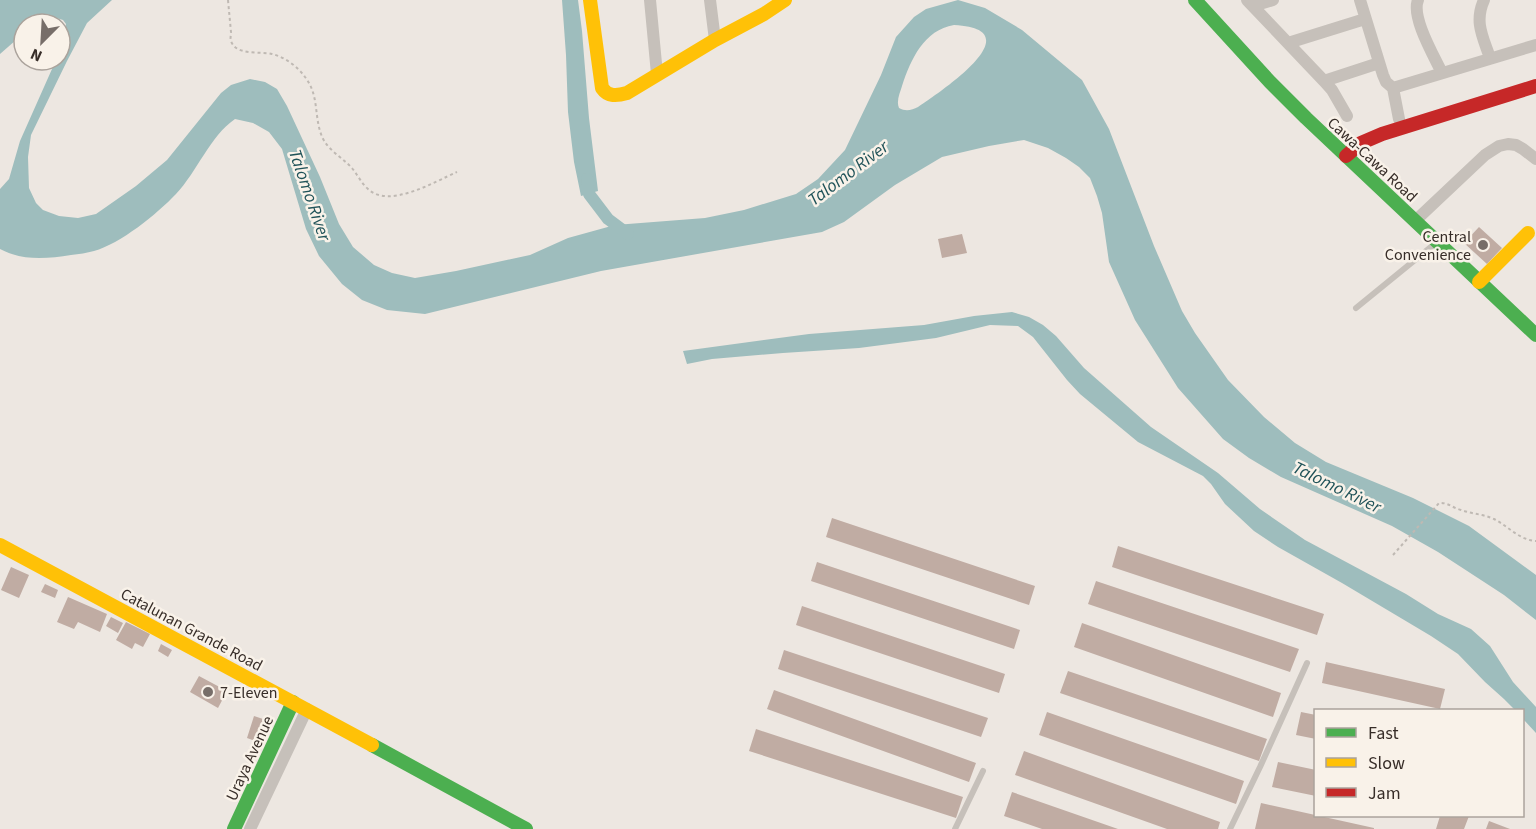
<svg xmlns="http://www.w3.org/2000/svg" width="1536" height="829" font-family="'Source Sans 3',sans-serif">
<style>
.water{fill:#9ebdbd;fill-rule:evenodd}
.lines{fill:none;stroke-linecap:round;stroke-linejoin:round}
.canal{stroke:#9ebdbd;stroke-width:12}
.building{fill:#c0aca3}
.path{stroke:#bfb9b3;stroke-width:2;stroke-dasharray:3 3;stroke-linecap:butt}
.lane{stroke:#c6c0ba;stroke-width:6}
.street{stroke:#c6c0ba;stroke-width:12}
.fast{stroke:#4caf50;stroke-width:14}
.slow{stroke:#ffc107;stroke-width:14}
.jam{stroke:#c62828;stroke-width:14}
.poi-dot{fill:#776e69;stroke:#f9f2e9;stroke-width:2}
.labels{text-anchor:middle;stroke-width:5;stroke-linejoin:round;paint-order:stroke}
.street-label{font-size:16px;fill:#372d28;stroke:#f9f2e9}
.poi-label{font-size:16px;fill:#372d28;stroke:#f9f2e9;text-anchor:end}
.water-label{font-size:18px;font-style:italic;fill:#1f5258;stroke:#f9f2e9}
</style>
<rect width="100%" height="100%" fill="#ede7e1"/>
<path class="water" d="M 0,0 L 112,0 L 87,23 L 67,61 L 31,135 L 28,157 L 29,188 L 36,203 L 43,210 L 59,216 L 78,218 L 96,214 L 136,186 L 167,160 L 221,93 L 231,85 L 250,79 L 265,82 L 277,89 L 287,106 L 320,177 L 339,224 L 353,247 L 374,265 L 392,273 L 415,278 L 456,271 L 530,255 L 568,238 L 615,225 L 705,218 L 744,210 L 796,194 L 818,179 L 845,150 L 881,75 L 896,37 L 914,17 L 926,9 L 958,0 L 985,8 L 1022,30 L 1082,80 L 1109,129 L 1154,246 L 1182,311 L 1195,333 L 1228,380 L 1264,417 L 1295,443 L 1326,462 L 1413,498 L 1469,526 L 1536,575 L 1536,620 L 1504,595 L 1438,552 L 1392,526 L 1281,477 L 1249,458 L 1223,439 L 1178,388 L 1135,320 L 1109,262 L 1102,213 L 1097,196 L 1090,178 L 1079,167 L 1066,158 L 1048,148 L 1024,140 L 989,146 L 942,157 L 895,185 L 844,222 L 822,232 L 601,271 L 425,314 L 387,310 L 362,300 L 342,284 L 319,256 L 306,229 L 282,149 L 269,132 L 253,123 L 235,119 C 210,136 197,172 176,194 C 157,214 120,244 94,251 C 87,253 79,254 71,255 C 46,259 23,261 0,249 L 0,189 L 9,179 L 20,141 L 56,60 L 60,60 L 60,47 L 66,24 L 63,20 L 53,17 L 39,24 L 24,24 L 24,33 L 0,54 ZM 954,25 C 1035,29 940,92 918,107 C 912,110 906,112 899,108 C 896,101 900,93 902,86 C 911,59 924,30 954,25 Z
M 562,0 L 578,0 L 582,31 L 589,118 L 598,191 L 581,196 L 574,162 L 568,112 L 566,55 Z
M 1012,312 L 1029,317 L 1043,325 L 1056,336 L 1084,368 L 1151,427 L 1218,473 L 1260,509 L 1305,540 L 1406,594 L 1438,614 L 1471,629 L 1490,646 L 1513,682 L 1536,707 L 1536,733 L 1523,719 L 1522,710 L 1515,710 L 1504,699 L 1485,682 L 1458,654 L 1431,636 L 1342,583 L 1278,547 L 1254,531 L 1225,504 L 1211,484 L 1203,476 L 1138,442 L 1080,394 L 1067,380 L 1033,337 L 1018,326 L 990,325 L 936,338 L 859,348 L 783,353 L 712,359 L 687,364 L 683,351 L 809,334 L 924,325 L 974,316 Z"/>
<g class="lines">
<path class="canal" d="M 587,179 L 589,194 L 608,219 L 628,234"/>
</g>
<path class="building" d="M 1479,227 L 1502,248 L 1487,264 L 1464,243 Z
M 962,234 L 967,253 L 942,258 L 938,239 Z
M 832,518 L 1035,586 L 1029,605 L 826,537 Z
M 1118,546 L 1324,614 L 1317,635 L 1112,567 Z
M 817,562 L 1020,630 L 1014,649 L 811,581 Z
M 11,567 L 29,575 L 19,598 L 1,590 Z
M 1096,581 L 1299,649 L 1290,672 L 1088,604 Z
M 45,584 L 58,590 L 55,598 L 41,592 Z
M 68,597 L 107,614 L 100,632 L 78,622 L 74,629 L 57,622 Z
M 802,606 L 1005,674 L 999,693 L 796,625 Z
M 111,617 L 123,623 L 118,633 L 106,626 Z
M 126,622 L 150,634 L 143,647 L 135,643 L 132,649 L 116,640 Z
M 1082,623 L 1281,693 L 1273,717 L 1074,647 Z
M 161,644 L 172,650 L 168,657 L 158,651 Z
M 784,650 L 988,718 L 981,737 L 778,669 Z
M 1326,662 L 1445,689 L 1440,709 L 1322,683 Z
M 1068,671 L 1267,739 L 1259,761 L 1060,693 Z
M 199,676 L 227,691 L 218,708 L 190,692 Z
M 774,690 L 976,763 L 969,782 L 767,709 Z
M 1047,712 L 1244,781 L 1236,804 L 1039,735 Z
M 1301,712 L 1316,715 L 1316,739 L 1296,735 Z
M 254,716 L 266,720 L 258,742 L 247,738 Z
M 756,729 L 963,797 L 956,818 L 749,751 Z
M 1024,751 L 1220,822 L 1218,829 L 1167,829 L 1015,775 Z
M 1278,762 L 1316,770 L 1316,796 L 1272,787 Z
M 1012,792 L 1118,829 L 1042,829 L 1004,816 Z
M 1261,803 L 1374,828 L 1374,829 L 1255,829 Z
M 1440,816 L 1469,816 L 1464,829 L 1436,829 Z
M 1489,821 L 1510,829 L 1486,829 Z"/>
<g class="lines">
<path class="path" d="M 228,0 C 229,11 230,21 231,32 C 231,35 230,38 231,41 C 236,56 260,51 272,54 C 285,57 298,67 305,77 C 319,95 314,114 321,134 C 325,147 338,155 348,164 C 356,171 360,182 368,189 C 389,209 434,182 457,172
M 1393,555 L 1439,503 C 1447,502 1453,508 1461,510 C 1472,514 1483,514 1494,519 C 1508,526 1519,540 1536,541"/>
<path class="lane" d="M 1356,308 L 1437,242
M 955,829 L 983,771
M 1230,829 L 1260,767 L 1307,663"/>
<path class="street" d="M 650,0 L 657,74
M 710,0 L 715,40
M 1247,0 L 1324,81 L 1332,90 L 1347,116
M 1360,0 L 1383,75 L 1386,82 L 1393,88 L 1399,119
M 1418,0 C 1411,17 1434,56 1442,73
M 1484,0 C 1474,22 1483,37 1490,58
M 1253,6 L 1273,0
M 1288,43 L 1365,19
M 1324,81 L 1379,63
M 1393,88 L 1536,45
M 1415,221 L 1485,155 L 1499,146 L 1508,144 L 1516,145 L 1523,149 L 1536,159
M 250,829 L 307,709"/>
<path class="fast" d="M 1195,0 L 1270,82 L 1306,118 L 1536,335
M 372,745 L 526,829
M 234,829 L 293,702"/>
<path class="slow" d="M 590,0 L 602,88 C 608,97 617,96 627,93 L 715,40 L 764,14 L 785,0
M 1479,282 L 1528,233
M 0,545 L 372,745"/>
<path class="jam" d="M 1346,156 L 1361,143 L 1382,134 L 1536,86"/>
</g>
<g class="poi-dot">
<circle cx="1483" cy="245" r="6"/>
<circle cx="208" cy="692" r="6"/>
</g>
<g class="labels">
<g class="street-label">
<text transform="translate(1373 159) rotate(43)" y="6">Cawa-Cawa Road</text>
<text transform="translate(192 629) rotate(28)" y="6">Catalunan Grande Road</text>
<text transform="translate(249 758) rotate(-65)" y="6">Uraya Avenue</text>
</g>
<g class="poi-label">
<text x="1471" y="242">Central<tspan x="1471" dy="18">Convenience</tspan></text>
<text x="220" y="698" text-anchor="start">7-Eleven</text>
</g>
<g class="water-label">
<text transform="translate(848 173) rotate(-37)" y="6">Talomo River</text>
<text transform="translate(310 195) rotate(71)" y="6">Talomo River</text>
<text transform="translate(1337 487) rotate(26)" y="6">Talomo River</text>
</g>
</g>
<rect x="1314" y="709" width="210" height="108" fill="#f9f2e9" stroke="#aba39c" stroke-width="1.5"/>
<rect x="1326" y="728" width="30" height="9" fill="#4caf50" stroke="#aba39c" stroke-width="1.5"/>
<text x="1368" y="739" font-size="18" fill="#372d28">Fast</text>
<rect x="1326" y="758" width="30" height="9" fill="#ffc107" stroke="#aba39c" stroke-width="1.5"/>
<text x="1368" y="769" font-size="18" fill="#372d28">Slow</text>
<rect x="1326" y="788" width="30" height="9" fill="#c62828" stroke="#aba39c" stroke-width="1.5"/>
<text x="1368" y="799" font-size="18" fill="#372d28">Jam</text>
<g transform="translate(42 42) rotate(204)"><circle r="28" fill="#f9f2e9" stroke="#aba39c" stroke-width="1.5"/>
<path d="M0-4.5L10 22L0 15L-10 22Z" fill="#776e69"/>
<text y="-9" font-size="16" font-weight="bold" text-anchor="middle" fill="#372d28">N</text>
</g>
</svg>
